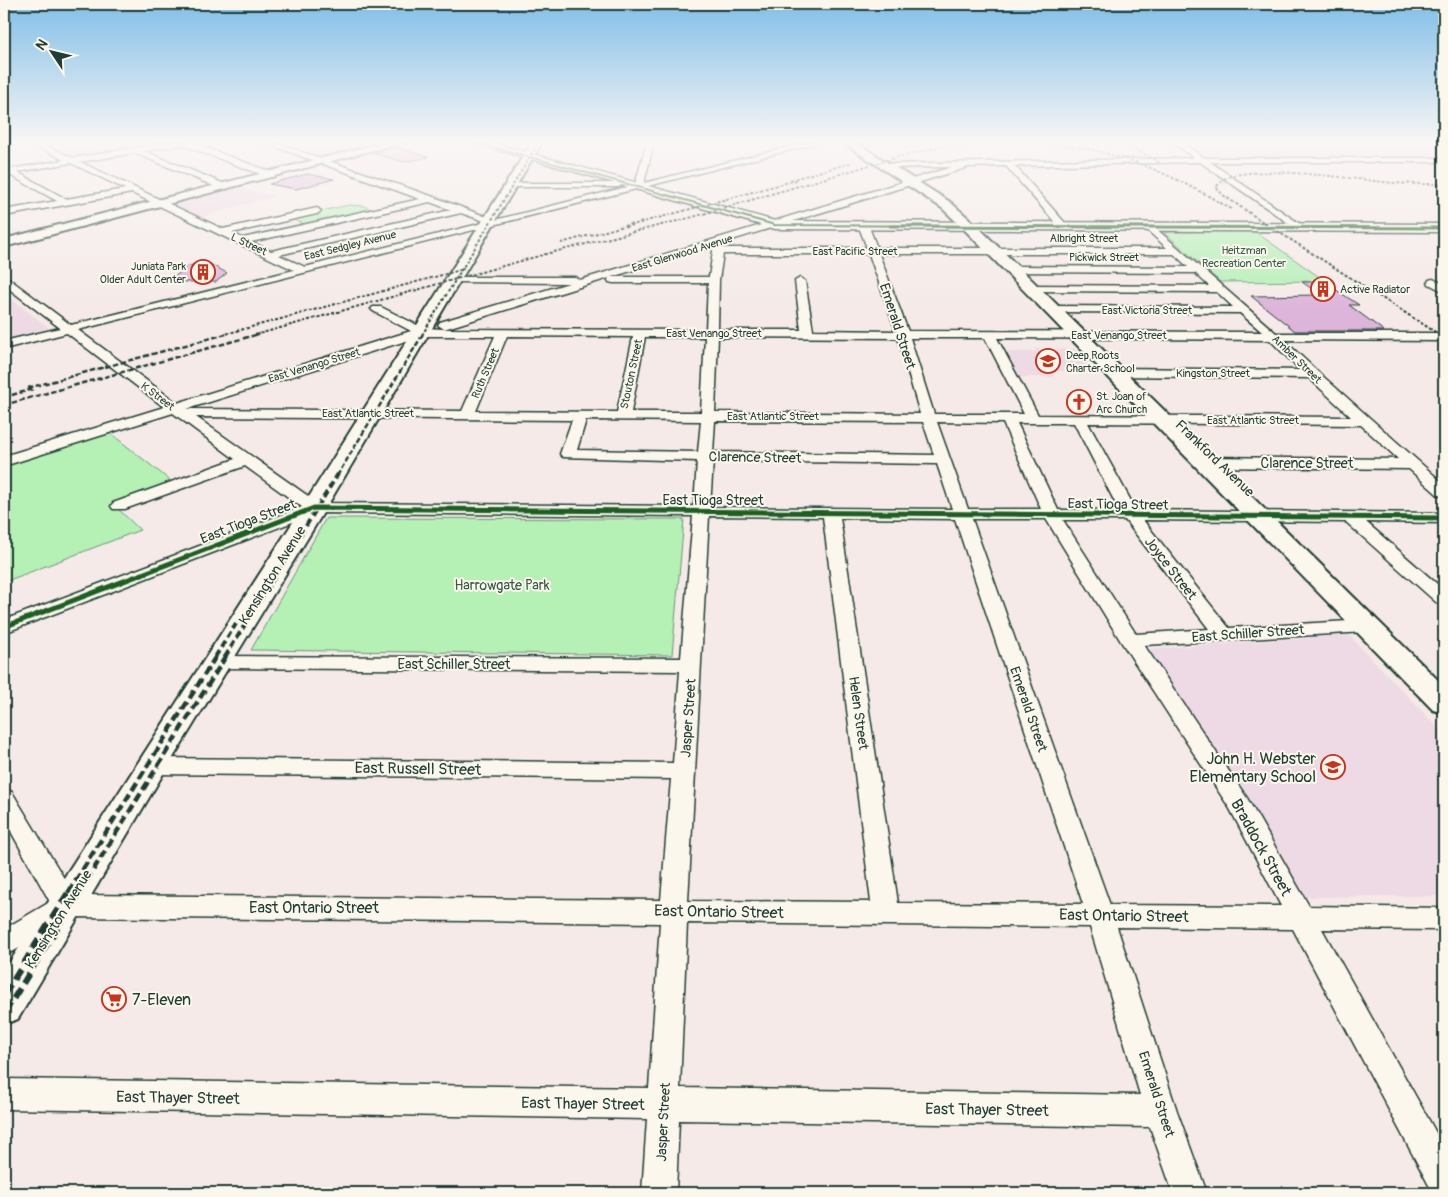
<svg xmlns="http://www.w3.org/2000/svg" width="1448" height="1197" font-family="Pangolin,sans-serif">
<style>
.built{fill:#eedae4}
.green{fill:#b5f0b5;stroke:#6a9674}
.building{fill:#ddb4da;stroke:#1f3d34}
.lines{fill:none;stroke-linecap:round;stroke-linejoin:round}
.street-casing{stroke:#1f3d34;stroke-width:3}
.secondary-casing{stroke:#1f3d34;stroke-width:4}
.primary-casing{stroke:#1f3d34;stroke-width:3}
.street{fill:#fbf7ec;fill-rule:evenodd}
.secondary{fill:#fbf7ec;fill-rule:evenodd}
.primary{fill:#fbf7ec;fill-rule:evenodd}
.rail-far4{stroke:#1f3d34;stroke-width:2;stroke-dasharray:3 2;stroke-linecap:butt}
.rail-far3{stroke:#1f3d34;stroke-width:2.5;stroke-dasharray:5.5 2.5;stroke-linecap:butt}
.rail-far2{stroke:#1f3d34;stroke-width:4;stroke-dasharray:7 4;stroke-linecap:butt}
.rail-far1{stroke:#1f3d34;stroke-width:4.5;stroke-dasharray:9 4.5;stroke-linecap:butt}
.rail{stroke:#1f3d34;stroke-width:6;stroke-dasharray:12 6;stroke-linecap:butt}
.cycleway-far2-casing{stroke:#fbf7ec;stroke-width:3}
.cycleway-far1-casing{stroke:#fbf7ec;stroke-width:5}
.cycleway-casing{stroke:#fbf7ec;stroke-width:8}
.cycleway-far2{stroke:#1b5e20;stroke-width:2}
.cycleway-far1{stroke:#1b5e20;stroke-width:3}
.cycleway{stroke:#1b5e20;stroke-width:5}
.labels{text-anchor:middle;stroke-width:4;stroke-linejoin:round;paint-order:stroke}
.far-street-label{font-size:11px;fill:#1f3d34;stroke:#fbf7ec}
.far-park-label{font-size:11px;fill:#365847;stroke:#fbf7ec}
.far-poi-label{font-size:11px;fill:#1f3d34;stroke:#fbf7ec;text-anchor:start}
.street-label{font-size:14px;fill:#1f3d34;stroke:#fbf7ec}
.park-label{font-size:14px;fill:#365847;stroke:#fbf7ec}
.near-poi-label{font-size:16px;fill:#1f3d34;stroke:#fbf7ec;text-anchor:end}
.near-street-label{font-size:16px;fill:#1f3d34;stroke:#fbf7ec}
</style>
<rect width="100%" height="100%" fill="#f5eae8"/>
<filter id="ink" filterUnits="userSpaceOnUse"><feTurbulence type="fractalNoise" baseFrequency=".02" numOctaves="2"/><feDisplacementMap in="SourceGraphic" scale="10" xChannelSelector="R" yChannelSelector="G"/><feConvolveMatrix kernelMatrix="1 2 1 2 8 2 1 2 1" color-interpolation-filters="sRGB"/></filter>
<g filter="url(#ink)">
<path class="built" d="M 43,142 L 121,142 L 136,149 L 76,158 Z
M 276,142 L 383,142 L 321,158 Z
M 1183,142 L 1444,142 L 1444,158 L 1204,157 Z
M 236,187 L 275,196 L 200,217 L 171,203 Z
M 4,293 L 7,296 L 49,328 L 4,339 Z
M 1035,349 L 1074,349 L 1094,371 L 1051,371 L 1054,377 L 1018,377 L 1006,352 L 1036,352 Z
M 1349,635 L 1444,734 L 1444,896 L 1299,897 L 1146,649 Z"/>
<path class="green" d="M 349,205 L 364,206 L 372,210 L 307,225 L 293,220 L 298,216 Z
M 1254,231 L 1325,281 L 1220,282 L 1164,232 Z
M 109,432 L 172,482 L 112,503 L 140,530 L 4,582 L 4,464 Z
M 326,518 L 684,519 L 672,655 L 251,650 Z"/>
<path class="building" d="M 395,147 L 428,157 L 404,162 L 373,153 Z
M 307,174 L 334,179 L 296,189 L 269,184 Z
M 206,262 L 227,273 L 216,282 L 173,282 L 177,278 L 173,278 L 188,266 Z
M 1302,282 L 1324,282 L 1359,305 L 1349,305 L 1384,331 L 1295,331 L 1251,296 L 1321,295 Z"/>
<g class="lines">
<defs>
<path id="street" d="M 29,142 L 39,142 L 73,158 L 170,142 L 190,142 L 274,173 L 274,177 L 268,177 L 183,145 L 144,151 L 227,185 L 227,189 L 221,189 L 135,153 L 80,162 L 223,229 L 317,208 L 321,211 L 317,214 L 232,233 L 243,238 L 420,199 L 262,142 L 273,142 L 434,197 L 495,220 L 635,185 L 647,142 L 654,142 L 644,183 L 808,142 L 822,142 L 78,330 L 177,403 L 411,331 L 373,311 L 371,309 L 373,307 L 381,307 L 423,328 L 444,329 L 438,325 L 440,322 L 569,283 L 454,282 L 449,279 L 450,277 L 575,277 L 580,280 L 952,167 L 880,168 L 880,164 L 883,164 L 1194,158 L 1173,142 L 1181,142 L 1204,158 L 1444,158 L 1444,162 L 1210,162 L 1303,226 L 1303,230 L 1300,231 L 1200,162 L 1015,166 L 1066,224 L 1066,228 L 1060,228 L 1006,166 L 969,167 L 719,244 L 721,248 L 867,248 L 859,227 L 864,224 L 869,227 L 877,248 L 1167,248 L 1147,230 L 1147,226 L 1153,226 L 1276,333 L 1444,333 L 1444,341 L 1284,340 L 1317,371 L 1444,484 L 1444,497 L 1438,495 L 1409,469 L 1203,467 L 1198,465 L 1195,462 L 1198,459 L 1203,457 L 1398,459 L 1361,425 L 1088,423 L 1136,510 L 1444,513 L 1444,523 L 1366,522 L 1444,590 L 1444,605 L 1437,603 L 1346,522 L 1143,520 L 1229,628 L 1366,620 L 1373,622 L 1376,626 L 1373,630 L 1366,632 L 1144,645 L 1247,798 L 1309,906 L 1444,908 L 1444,930 L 1322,929 L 1444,1147 L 1444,1193 L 1432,1191 L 1293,929 L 1117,927 L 1177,1111 L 1207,1193 L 1173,1193 L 1150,1127 L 679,1120 L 676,1193 L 642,1193 L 647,1119 L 4,1109 L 4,1079 L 649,1088 L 660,923 L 70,917 L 14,951 L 4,955 L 4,929 L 50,902 L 4,819 L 4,789 L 12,792 L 74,895 L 661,900 L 671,779 L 152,774 L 144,772 L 141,766 L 144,760 L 152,758 L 673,763 L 680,671 L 218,668 L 211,667 L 208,662 L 211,657 L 218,656 L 681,658 L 693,516 L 316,513 L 4,633 L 4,620 L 302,507 L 245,466 L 125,509 L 113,509 L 111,506 L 113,503 L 235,459 L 173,413 L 4,466 L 4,456 L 164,407 L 67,333 L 4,349 L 4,341 L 60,328 L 4,285 L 4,277 L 8,278 L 71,325 L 294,270 L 132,193 L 4,216 L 4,210 L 57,201 L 8,174 L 4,174 L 5,167 L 10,169 L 64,160 ZM 71,163 L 125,189 L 66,199 L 17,172 ZM 430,202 L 451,210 L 271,251 L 251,242 ZM 461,213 L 487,222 L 305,267 L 279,255 ZM 711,247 L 713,251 L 709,277 L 611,277 ZM 723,254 L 869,254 L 896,331 L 813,330 L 805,281 L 800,278 L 795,281 L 801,330 L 718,330 L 719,280 ZM 879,254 L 1174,254 L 1188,267 L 1010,266 L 1005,269 L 1010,272 L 1195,273 L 1209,286 L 1030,285 L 1025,288 L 1030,291 L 1217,292 L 1233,307 L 1050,306 L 1044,309 L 1050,312 L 1240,313 L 1262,332 L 908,331 ZM 609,278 L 608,280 L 609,282 L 613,283 L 708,283 L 706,330 L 444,329 ZM 422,336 L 495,336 L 462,411 L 187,409 ZM 507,336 L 633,337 L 617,412 L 476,411 ZM 645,337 L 705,337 L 701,412 L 631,412 ZM 718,337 L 898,338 L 920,414 L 715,412 ZM 910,338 L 985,338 L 1024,414 L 934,414 ZM 997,338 L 1270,340 L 1300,370 L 1114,368 L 1107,372 L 1114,376 L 1309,378 L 1351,417 L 1038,415 ZM 196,417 L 572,420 L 560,454 L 563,457 L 697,461 L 694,506 L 318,503 ZM 586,420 L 701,421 L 698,452 L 577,450 ZM 715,421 L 923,422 L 934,455 L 713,452 ZM 937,422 L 1003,423 L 1041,509 L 968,509 ZM 1017,423 L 1074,423 L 1119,510 L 1058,510 ZM 713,461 L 937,464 L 952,509 L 710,507 ZM 709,516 L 823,517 L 871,902 L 688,901 ZM 840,518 L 955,519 L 1083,904 L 898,903 ZM 972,519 L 1046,519 L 1120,640 L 1230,809 L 1281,906 L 1110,905 ZM 1063,520 L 1125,520 L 1209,629 L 1136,634 ZM 687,923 L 1090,927 L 1140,1095 L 680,1088 Z
M 508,183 L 618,183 L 622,185 L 618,187 L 511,187 L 507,185 Z
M 1433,279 L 1444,284 L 1444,292 L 1429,284 L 1428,282 L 1429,280 Z"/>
<path id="secondary" d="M 385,142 L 404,142 L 4,247 L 4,239 Z
M 532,142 L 542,142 L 326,508 L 163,774 L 18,1019 L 4,1024 L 4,971 L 302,508 Z
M 842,142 L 855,142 L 950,202 L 974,223 L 1444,686 L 1444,713 L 1433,710 L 964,229 L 942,208 Z"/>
<path id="primary" d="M 471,142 L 489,142 L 775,221 L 1444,224 L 1444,232 L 775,229 Z"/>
</defs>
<use href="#street" class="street-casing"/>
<use href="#secondary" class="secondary-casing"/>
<use href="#primary" class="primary-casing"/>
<use href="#street" class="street"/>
<use href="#secondary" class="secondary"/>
<use href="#primary" class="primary"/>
<path class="rail-far4" d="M 1037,142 C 1117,149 1164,170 1233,210
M 1122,142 L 1159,162
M 952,147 L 994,142
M 904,149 L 923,142
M 790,180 L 850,163
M 625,227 L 796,180
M 561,243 L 631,224
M 222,335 L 464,269
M 255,335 L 546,254 L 693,217 L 898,157 L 960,142
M 422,335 L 539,142
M 1440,335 L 1263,222 L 1223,195 L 1216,187 C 1218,185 1221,181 1224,179 C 1252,163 1359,180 1394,183 C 1410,184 1427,184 1444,184"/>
<path class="rail-far3" d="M 1438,334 L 1444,338
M 28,388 L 226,334
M 4,397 L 34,389
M 4,405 L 259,334
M 337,476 L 423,334"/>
<path class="rail-far2" d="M 215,657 L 236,624
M 225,657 L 338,474"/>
<path class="rail-far1" d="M 68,893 L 216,656
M 79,893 L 226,656"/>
<path class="rail" d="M 4,995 L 69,891
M 4,1014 L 80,891"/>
<defs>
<path id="cycleway-far2" d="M 476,142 L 775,225 L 1169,227"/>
<path id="cycleway-far1" d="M 890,226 L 1444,228"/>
<path id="cycleway" d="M 4,627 L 314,508 L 1444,518"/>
</defs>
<use href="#cycleway-far2" class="cycleway-far2-casing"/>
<use href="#cycleway-far1" class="cycleway-far1-casing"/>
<use href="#cycleway" class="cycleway-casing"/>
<use href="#cycleway-far2" class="cycleway-far2"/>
<use href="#cycleway-far1" class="cycleway-far1"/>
<use href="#cycleway" class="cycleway"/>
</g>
</g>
<linearGradient id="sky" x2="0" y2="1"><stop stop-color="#81bfe8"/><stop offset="0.46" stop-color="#faf6f5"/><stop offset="1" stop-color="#faf6f5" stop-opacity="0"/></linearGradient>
<rect width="1448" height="310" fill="url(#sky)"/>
<defs>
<symbol id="building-ring" viewBox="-11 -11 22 22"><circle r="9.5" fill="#fbf7ec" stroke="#c8321e" stroke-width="1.5"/><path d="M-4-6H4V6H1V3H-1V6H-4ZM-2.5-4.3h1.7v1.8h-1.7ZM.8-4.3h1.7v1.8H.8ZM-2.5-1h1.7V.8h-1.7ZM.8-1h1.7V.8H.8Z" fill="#c8321e"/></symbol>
<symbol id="school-ring" viewBox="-11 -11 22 22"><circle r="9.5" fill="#fbf7ec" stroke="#c8321e" stroke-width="1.5"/><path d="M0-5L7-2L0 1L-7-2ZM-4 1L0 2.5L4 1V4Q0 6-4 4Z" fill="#c8321e"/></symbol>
<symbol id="church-ring" viewBox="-11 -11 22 22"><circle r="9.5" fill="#fbf7ec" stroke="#c8321e" stroke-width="1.5"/><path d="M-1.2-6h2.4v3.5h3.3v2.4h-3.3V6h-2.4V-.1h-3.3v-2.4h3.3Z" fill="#c8321e"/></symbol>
<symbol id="supermarket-ring" viewBox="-11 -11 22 22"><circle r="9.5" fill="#fbf7ec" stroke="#c8321e" stroke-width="1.5"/><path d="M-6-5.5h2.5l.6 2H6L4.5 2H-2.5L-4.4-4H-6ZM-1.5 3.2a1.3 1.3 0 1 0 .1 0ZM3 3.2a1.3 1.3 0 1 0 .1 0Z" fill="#c8321e"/></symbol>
</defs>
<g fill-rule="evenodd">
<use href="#building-ring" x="189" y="258" width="28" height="28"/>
<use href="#building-ring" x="1309" y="275" width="28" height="28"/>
<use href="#school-ring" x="1034" y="347" width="28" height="28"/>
<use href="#church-ring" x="1065" y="388" width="28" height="28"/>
<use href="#school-ring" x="1319" y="753" width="28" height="28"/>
<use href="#supermarket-ring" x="100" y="985" width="28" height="28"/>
</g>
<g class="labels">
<g class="far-street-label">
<text x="1084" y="242">Albright Street</text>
<text transform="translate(249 244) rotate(25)" y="4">L Street</text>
<text transform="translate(350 245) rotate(-14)" y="4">East Sedgley Avenue</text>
<text x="855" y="255">East Pacific Street</text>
<text transform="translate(682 253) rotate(-17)" y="4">East Glenwood Avenue</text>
<text x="1104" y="261">Pickwick Street</text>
<text x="1147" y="314">East Victoria Street</text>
<text x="714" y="337">East Venango Street</text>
<text x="1119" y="339">East Venango Street</text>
<text transform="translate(1297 359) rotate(44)" y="4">Amber Street</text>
<text transform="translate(314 365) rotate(-17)" y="4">East Venango Street</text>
<text transform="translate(485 373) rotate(-67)" y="4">Ruth Street</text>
<text x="1213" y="377">Kingston Street</text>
<text transform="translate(631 374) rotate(-78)" y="4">Stouton Street</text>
<text transform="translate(158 396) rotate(37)" y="4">K Street</text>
<text x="368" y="417">East Atlantic Street</text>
<text x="773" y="420">East Atlantic Street</text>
<text x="1253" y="424">East Atlantic Street</text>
</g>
<g class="far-park-label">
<text x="1244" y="254">Heitzman<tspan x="1244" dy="13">Recreation Center</tspan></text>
</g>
<g class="far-poi-label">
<text x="186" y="270" text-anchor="end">Juniata Park<tspan x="186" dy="13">Older Adult Center</tspan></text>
<text x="1340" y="293">Active Radiator</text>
<text x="1066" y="359">Deep Roots<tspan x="1066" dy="13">Charter School</tspan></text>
<text x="1096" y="400">St. Joan of<tspan x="1096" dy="13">Arc Church</tspan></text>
</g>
<g class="street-label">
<text transform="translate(898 326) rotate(72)" y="5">Emerald Street</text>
<text transform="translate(755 457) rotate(1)" y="5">Clarence Street</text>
<text transform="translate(1215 458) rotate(44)" y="5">Frankford Avenue</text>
<text x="1307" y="468">Clarence Street</text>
<text x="713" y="505">East Tioga Street</text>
<text transform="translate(1118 504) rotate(1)" y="5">East Tioga Street</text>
<text transform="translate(248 521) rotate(-21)" y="5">East Tioga Street</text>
<text transform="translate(1171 568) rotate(52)" y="5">Joyce Street</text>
<text transform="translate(272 575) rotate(-58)" y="5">Kensington Avenue</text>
<text transform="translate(1248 633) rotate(-4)" y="5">East Schiller Street</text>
<text x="454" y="669">East Schiller Street</text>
<text transform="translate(1029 709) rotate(71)" y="5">Emerald Street</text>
<text transform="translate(859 713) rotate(82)" y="5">Helen Street</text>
<text transform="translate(688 718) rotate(-86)" y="5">Jasper Street</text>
<text transform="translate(58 919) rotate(-58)" y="5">Kensington Avenue</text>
<text transform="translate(1157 1094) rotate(72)" y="5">Emerald Street</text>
<text transform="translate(663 1122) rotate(-87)" y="5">Jasper Street</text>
</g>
<g class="park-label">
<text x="502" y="590">Harrowgate Park</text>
</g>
<g class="near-poi-label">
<text x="1316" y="764">John H. Webster<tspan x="1316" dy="18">Elementary School</tspan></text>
<text x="132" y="1005" text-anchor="start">7-Eleven</text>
</g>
<g class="near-street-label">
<text transform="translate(418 768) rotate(1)" y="6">East Russell Street</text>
<text transform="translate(1262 847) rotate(61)" y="6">Braddock Street</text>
<text x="314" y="913">East Ontario Street</text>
<text transform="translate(719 911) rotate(1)" y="6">East Ontario Street</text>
<text transform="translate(1124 915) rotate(1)" y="6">East Ontario Street</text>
<text transform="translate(178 1097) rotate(1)" y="6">East Thayer Street</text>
<text transform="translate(583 1103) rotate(1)" y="6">East Thayer Street</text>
<text transform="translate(987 1109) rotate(1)" y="6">East Thayer Street</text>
</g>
</g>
<rect width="1448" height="1197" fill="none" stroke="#fbf7ec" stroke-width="20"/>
<rect x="10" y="10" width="1428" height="1177" fill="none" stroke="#1f3d34" stroke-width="2" filter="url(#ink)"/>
<g transform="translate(52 52) rotate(305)" stroke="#fbf7ec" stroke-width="4" paint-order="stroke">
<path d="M0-4L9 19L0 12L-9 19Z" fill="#1f3d34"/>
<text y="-8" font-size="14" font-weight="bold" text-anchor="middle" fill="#1f3d34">N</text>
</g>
</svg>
